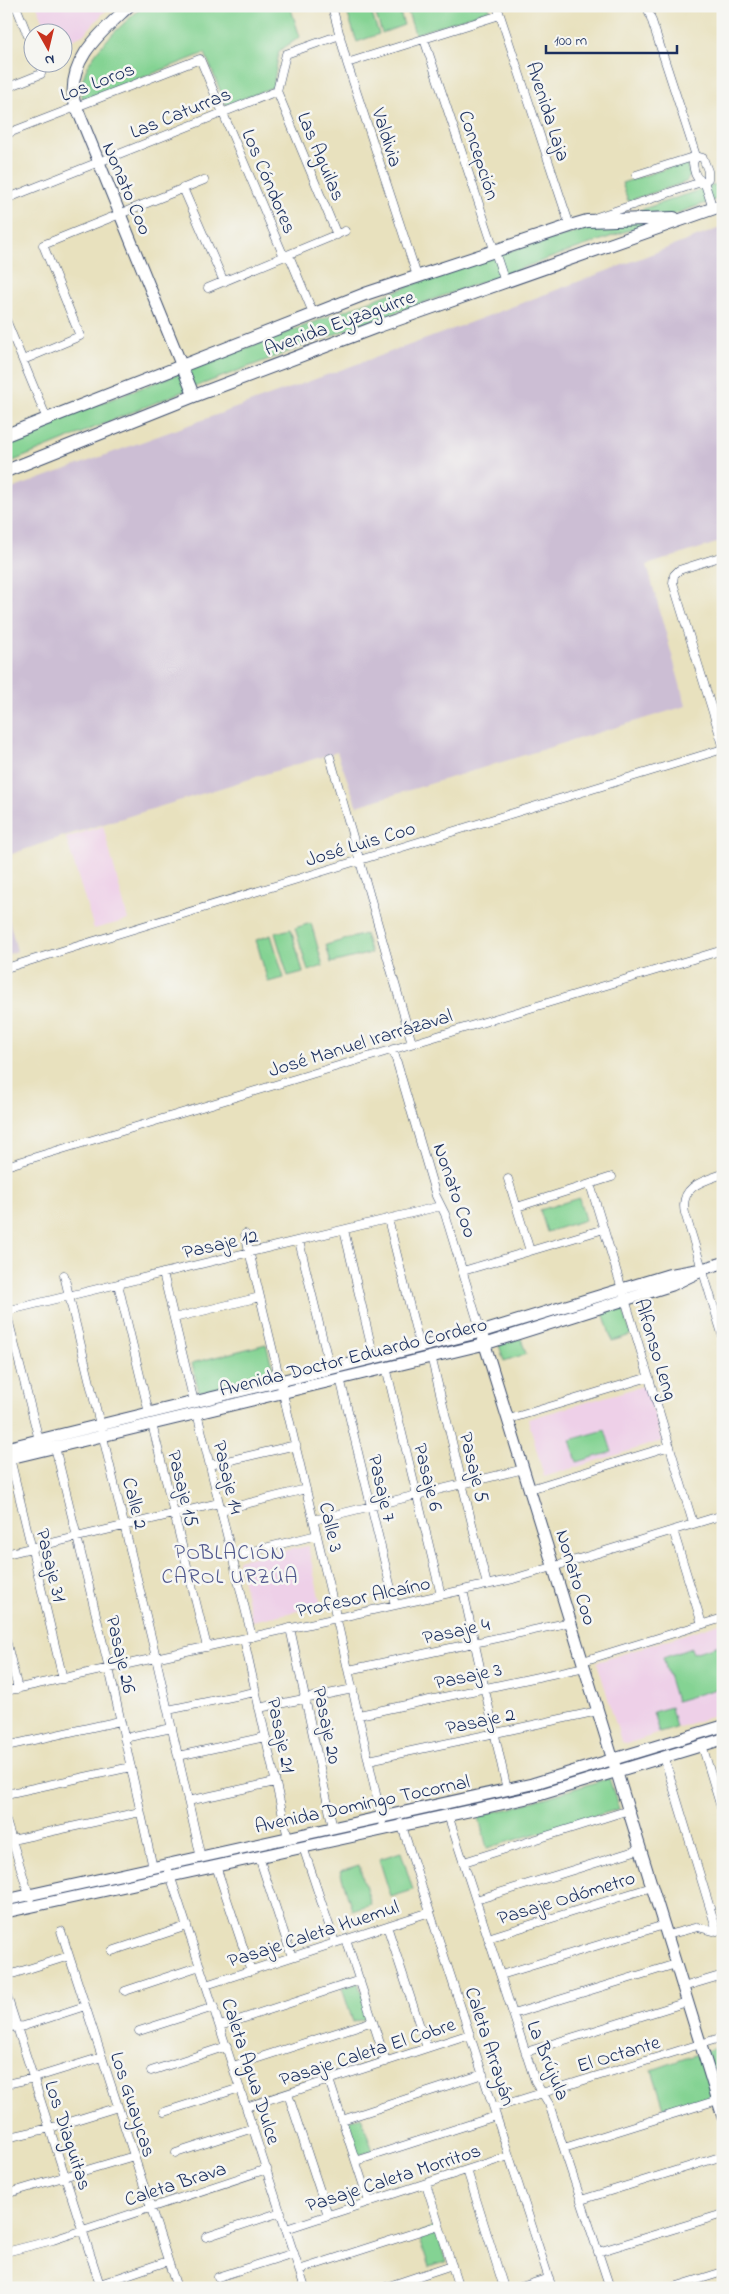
<svg xmlns="http://www.w3.org/2000/svg" width="729" height="2294" font-family="'Indie Flower',sans-serif">
<style>
.built{fill:#eed0e8}
.industrial{fill:#ccbed4}
.green{fill:#84d393;stroke:#508178}
.lines{fill:none;stroke-linecap:round;stroke-linejoin:round}
.street-casing{stroke:#3a4a6c;stroke-width:9}
.secondary-casing{stroke:#3a4a6c;stroke-width:13}
.primary-casing{stroke:#3a4a6c;stroke-width:14}
.street{stroke:#fff;stroke-width:8}
.secondary{stroke:#fff;stroke-width:11}
.primary{stroke:#fff;stroke-width:12}
.labels{text-anchor:middle;stroke-width:5;stroke-linejoin:round;paint-order:stroke}
.street-label{font-size:20px;fill:#1b2f5e;stroke:#f6f6f2}
.neighbourhood-label{font-size:21px;letter-spacing:1px;fill:#50588d;stroke:#f6f6f2}
</style>
<rect width="100%" height="100%" fill="#f6f6f2"/>
<filter id="ink" filterUnits="userSpaceOnUse"><feTurbulence type="fractalNoise" baseFrequency=".02" numOctaves="2"/><feDisplacementMap in="SourceGraphic" scale="10" xChannelSelector="R" yChannelSelector="G"/><feConvolveMatrix kernelMatrix="1 2 1 2 8 2 1 2 1" color-interpolation-filters="sRGB"/></filter>
<filter id="wash" filterUnits="userSpaceOnUse"><feTurbulence type="fractalNoise" baseFrequency=".0096" numOctaves="4" result="noise"/><feDisplacementMap in="SourceGraphic" scale="20" xChannelSelector="R" yChannelSelector="G"/><feGaussianBlur stdDeviation="1.12" result="paint"/><feColorMatrix in="noise" values="0 0 0 0 0 0 0 0 0 0 0 0 0 0 0 0 0 1.4 0 .05"/><feComposite in="paint" operator="in"/></filter>
<g filter="url(#wash)">
<rect width="100%" height="100%" fill="#e8e1be"/>
<path class="built" d="M 37,6 L 110,6 L 83,35 L 63,44 L 62,32 L 48,32 Z
M 103,826 L 128,920 L 94,929 L 66,838 Z
M 646,1385 L 662,1441 L 544,1477 L 528,1419 Z
M 308,1546 L 321,1606 L 252,1621 L 238,1560 Z
M 723,1622 L 723,1713 L 626,1744 L 621,1741 L 597,1662 Z"/>
<path class="industrial" d="M 723,227 L 723,541 L 647,565 L 686,706 L 357,806 L 337,752 L 61,837 L 6,856 L 6,491 L 429,338 Z
M 6,908 L 17,951 L 6,955 Z"/>
<path class="green" d="M 143,6 L 290,6 L 300,37 L 279,51 L 273,87 L 226,105 L 205,53 L 83,101 C 73,62 119,29 143,6 Z
M 345,6 L 369,6 L 379,34 L 357,42 Z
M 373,6 L 398,6 L 404,25 L 382,33 Z
M 406,6 L 489,6 L 490,10 L 415,34 Z
M 686,162 L 690,176 L 686,182 L 628,201 L 622,183 Z
M 723,182 L 723,197 L 349,329 L 179,393 L 6,464 L 6,439 L 481,259 L 573,233 Z
M 311,923 L 323,966 L 308,971 L 295,928 Z
M 291,929 L 303,972 L 288,976 L 275,933 Z
M 365,934 L 371,953 L 331,963 L 326,945 Z
M 271,935 L 284,978 L 268,982 L 256,940 Z
M 579,1198 L 585,1220 L 547,1232 L 540,1210 Z
M 622,1306 L 631,1335 L 612,1341 L 603,1312 Z
M 521,1338 L 526,1354 L 504,1361 L 499,1345 Z
M 266,1344 L 274,1373 L 199,1392 L 192,1363 Z
M 605,1430 L 612,1452 L 577,1462 L 570,1440 Z
M 723,1644 L 723,1687 L 676,1701 L 663,1658 L 691,1648 L 693,1653 Z
M 671,1707 L 676,1728 L 659,1733 L 653,1712 Z
M 609,1778 L 619,1809 L 487,1848 L 478,1815 L 508,1809 Z
M 401,1852 L 413,1890 L 391,1897 L 379,1859 Z
M 359,1865 L 371,1904 L 352,1910 L 340,1871 Z
M 358,1983 L 370,2017 L 353,2022 L 342,1988 Z
M 723,2045 L 723,2095 L 666,2114 L 652,2070 Z
M 361,2116 L 373,2151 L 356,2156 L 345,2122 Z
M 435,2227 L 446,2262 L 429,2267 L 418,2233 Z"/>
</g>
<g filter="url(#ink)">
<g class="lines">
<defs>
<path id="street" d="M 16,6 L 32,46
M 332,6 L 347,63 L 417,276
M 497,6 L 570,226
M 647,6 L 696,156 L 693,163 C 694,171 695,180 704,181 L 713,209
M 424,39 L 505,282
M 347,63 L 500,15
M 6,88 L 41,74 L 42,70 L 39,62
M 277,91 L 337,235
M 277,91 L 286,54 L 340,35
M 6,134 L 200,59 L 282,252 L 291,260 L 313,313
M 696,156 L 703,158 L 708,171 L 708,179 L 704,181
M 636,175 L 696,156
M 183,188 L 224,282
M 6,199 L 277,91
M 597,217 L 704,181
M 208,288 L 345,231
M 6,320 L 47,419
M 23,360 L 80,336 L 43,245 L 204,180
M 723,556 L 679,570 L 674,575 L 673,583 L 723,745
M 330,757 L 412,1043
M 6,968 L 723,749
M 393,1049 L 436,1196 L 445,1214 L 481,1332
M 6,1166 L 723,950
M 723,1174 C 702,1181 679,1187 685,1213 L 723,1337
M 508,1179 L 530,1251
M 590,1184 L 693,1523
M 517,1207 L 612,1177
M 388,1219 L 420,1347
M 344,1230 L 374,1358
M 245,1234 L 334,1607 L 382,1821
M 299,1241 L 330,1369
M 463,1271 L 604,1229
M 163,1273 L 194,1402
M 64,1275 L 154,1649 L 201,1858
M 118,1284 L 149,1413
M 6,1311 L 441,1206
M 6,1311 L 39,1440
M 174,1318 L 260,1297
M 431,1356 L 487,1585
M 386,1367 L 441,1595
M 340,1378 L 395,1605
M 197,1413 L 252,1637
M 509,1419 L 649,1377
M 152,1424 L 207,1647
M 55,1447 L 109,1668 L 153,1868
M 10,1458 L 63,1679
M 210,1465 L 296,1445
M 530,1489 L 670,1446
M 221,1510 L 306,1489
M 314,1520 L 524,1469
M 673,1530 L 702,1624
M 6,1554 L 219,1503
M 232,1556 L 317,1535
M 463,1590 L 507,1790
M 290,1628 L 333,1828
M 244,1639 L 288,1838
M 6,1640 L 18,1689
M 583,1661 L 723,1618
M 349,1670 L 571,1622
M 6,1691 L 513,1579 L 723,1515
M 259,1708 L 353,1689
M 168,1710 L 255,1692
M 359,1715 L 585,1667
M 124,1738 L 172,1728
M 702,1745 L 723,1814
M 6,1746 L 120,1721
M 178,1756 L 265,1737
M 664,1757 L 717,1931
M 369,1760 L 598,1711
M 6,1794 L 131,1767
M 188,1801 L 275,1782
M 448,1815 L 535,2081 L 549,2104 L 610,2288
M 6,1821 L 30,1898
M 401,1823 L 552,2288
M 12,1840 L 140,1812
M 303,1847 L 335,1943
M 259,1857 L 292,1957
M 464,1862 L 629,1810
M 216,1866 L 251,1971
M 169,1872 L 305,2288
M 476,1900 L 641,1849
M 387,1926 L 427,2048
M 61,1931 L 177,2288
M 667,1935 L 698,1927 L 713,1931 L 723,1929
M 488,1938 L 652,1887
M 346,1939 L 386,2062
M 112,1951 L 187,1926
M 501,1975 L 664,1925
M 6,1976 L 69,1956
M 206,1985 L 430,1912
M 683,1987 L 723,1975
M 125,1991 L 200,1966
M 6,1993 L 101,2288
M 513,2014 L 676,1964
M 220,2026 L 360,1980
M 6,2027 L 24,2026 L 85,2006
M 139,2031 L 214,2007
M 526,2052 L 687,2002
M 233,2066 L 373,2021
M 151,2071 L 227,2046
M 329,2080 L 369,2202
M 6,2084 L 34,2078 L 102,2057
M 288,2094 L 328,2215
M 246,2107 L 470,2034
M 494,2108 L 723,2037
M 164,2112 L 240,2088
M 342,2120 L 483,2074
M 6,2138 L 50,2128 L 118,2107
M 564,2148 L 721,2099
M 176,2153 L 253,2128
M 356,2161 L 496,2116
M 467,2170 L 504,2288
M 426,2184 L 459,2288
M 6,2194 L 134,2156
M 581,2200 L 723,2156
M 286,2229 L 509,2156
M 206,2237 L 281,2212
M 6,2252 L 53,2240 L 267,2169
M 598,2252 L 723,2214
M 299,2270 L 439,2225
M 218,2277 L 294,2253
M 100,2284 L 168,2261
M 383,2288 L 452,2265
M 518,2288 L 549,2278
M 671,2288 L 723,2272"/>
<path id="secondary" d="M 129,6 C 102,32 67,59 74,101 L 194,396
M 481,1332 L 723,2117
M 6,1448 L 481,1332 L 668,1275 L 702,1269 L 723,1263
M 6,1459 L 485,1344 L 672,1285 L 699,1272
M 6,1900 L 532,1784 L 723,1726
M 6,1912 L 532,1797 L 723,1739"/>
<path id="primary" d="M 6,435 L 365,294 L 570,226 L 587,221 L 674,218
M 6,471 L 194,396 L 379,326 L 723,205"/>
</defs>
<use href="#street" class="street-casing"/>
<use href="#secondary" class="secondary-casing"/>
<use href="#primary" class="primary-casing"/>
<use href="#street" class="street"/>
<use href="#secondary" class="secondary"/>
<use href="#primary" class="primary"/>
</g>
</g>
<g class="labels">
<g class="street-label">
<text transform="translate(97 81) rotate(-21)" y="7">Los Loros</text>
<text transform="translate(549 111) rotate(72)" y="7">Avenida Laja</text>
<text transform="translate(180 112) rotate(-22)" y="7">Las Caturras</text>
<text transform="translate(388 137) rotate(72)" y="7">Valdivia</text>
<text transform="translate(480 155) rotate(72)" y="7">Concepción</text>
<text transform="translate(322 156) rotate(67)" y="7">Las Aguilas</text>
<text transform="translate(270 181) rotate(67)" y="7">Los Cóndores</text>
<text transform="translate(128 188) rotate(67)" y="7">Nonato Coo</text>
<text transform="translate(339 322) rotate(-20)" y="7">Avenida Eyzaguirre</text>
<text transform="translate(360 843) rotate(-17)" y="7">José Luis Coo</text>
<text transform="translate(360 1042) rotate(-17)" y="7">José Manuel Irarrázaval</text>
<text transform="translate(456 1190) rotate(71)" y="7">Nonato Coo</text>
<text transform="translate(220 1243) rotate(-13)" y="7">Pasaje 12</text>
<text transform="translate(657 1349) rotate(73)" y="7">Alfonso Leng</text>
<text transform="translate(353 1356) rotate(-14)" y="7">Avenida Doctor Eduardo Cordero</text>
<text transform="translate(475 1467) rotate(76)" y="7">Pasaje 5</text>
<text transform="translate(229 1477) rotate(76)" y="7">Pasaje 14</text>
<text transform="translate(429 1477) rotate(76)" y="7">Pasaje 6</text>
<text transform="translate(184 1488) rotate(76)" y="7">Pasaje 15</text>
<text transform="translate(383 1488) rotate(77)" y="7">Pasaje 7</text>
<text transform="translate(136 1503) rotate(76)" y="7">Calle 2</text>
<text transform="translate(332 1527) rotate(77)" y="7">Calle 3</text>
<text transform="translate(52 1565) rotate(76)" y="7">Pasaje 31</text>
<text transform="translate(577 1577) rotate(73)" y="7">Nonato Coo</text>
<text transform="translate(363 1596) rotate(-12)" y="7">Profesor Alcaíno</text>
<text transform="translate(456 1630) rotate(-12)" y="7">Pasaje 4</text>
<text transform="translate(122 1654) rotate(77)" y="7">Pasaje 26</text>
<text transform="translate(468 1675) rotate(-12)" y="7">Pasaje 3</text>
<text transform="translate(480 1720) rotate(-12)" y="7">Pasaje 2</text>
<text transform="translate(328 1725) rotate(78)" y="7">Pasaje 20</text>
<text transform="translate(282 1735) rotate(78)" y="7">Pasaje 21</text>
<text transform="translate(362 1803) rotate(-12)" y="7">Avenida Domingo Tocornal</text>
<text transform="translate(566 1897) rotate(-17)" y="7">Pasaje Odómetro</text>
<text transform="translate(313 1933) rotate(-18)" y="7">Pasaje Caleta Huemul</text>
<text transform="translate(491 2046) rotate(72)" y="7">Caleta Arrayán</text>
<text transform="translate(367 2051) rotate(-18)" y="7">Pasaje Caleta El Cobre</text>
<text transform="translate(618 2053) rotate(-17)" y="7">El Octante</text>
<text transform="translate(549 2060) rotate(68)" y="7">La Brújula</text>
<text transform="translate(252 2071) rotate(72)" y="7">Caleta Agua Dulce</text>
<text transform="translate(134 2104) rotate(72)" y="7">Los Guaycas</text>
<text transform="translate(69 2135) rotate(72)" y="7">Los Diaguitas</text>
<text transform="translate(393 2177) rotate(-18)" y="7">Pasaje Caleta Morritos</text>
<text transform="translate(175 2183) rotate(-18)" y="7">Caleta Brava</text>
</g>
<g class="neighbourhood-label">
<text x="230" y="1559">POBLACIÓN<tspan x="230" dy="24">CAROL URZÚA</tspan></text>
</g>
</g>
<rect width="729" height="2294" fill="none" stroke="#f6f6f2" stroke-width="25"/>
<g transform="translate(48 48) rotate(172)"><circle r="24" fill="#f6f6f2" stroke="#9ea6b7"/>
<path d="M0-4L9 19L0 12L-9 19Z" fill="#c8321e"/>
<text y="-8" font-size="14" font-weight="bold" text-anchor="middle" fill="#1b2f5e">N</text>
</g>
<path d="M546 45v8h131v-8" fill="none" stroke="#1b2f5e" stroke-width="2.5"/>
<text x="554" y="45" font-size="15" fill="#1b2f5e" stroke="#f6f6f2" stroke-width="4" paint-order="stroke">100 m</text>
</svg>
